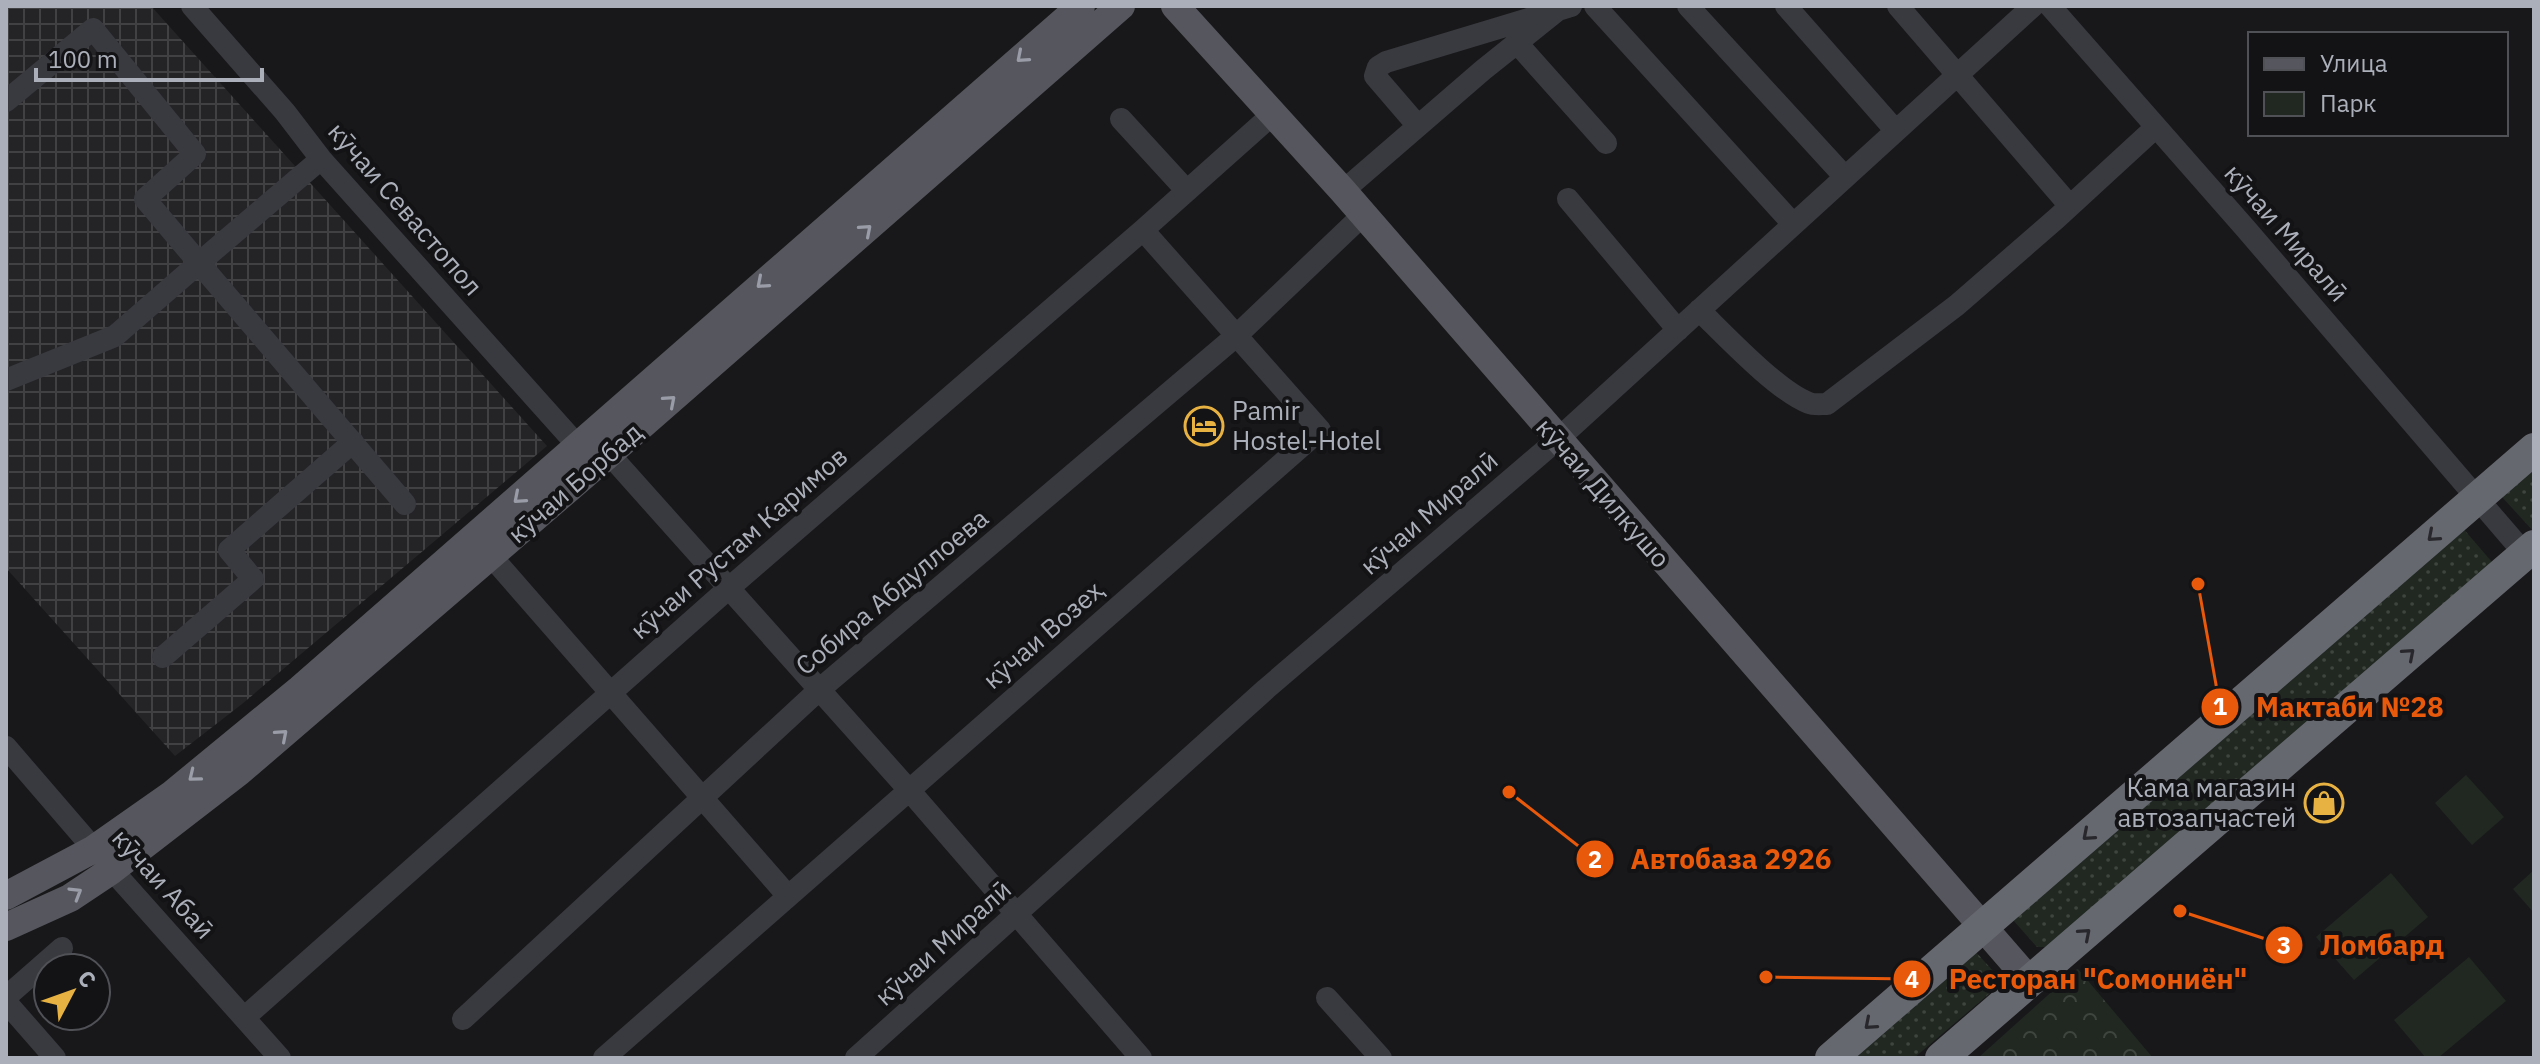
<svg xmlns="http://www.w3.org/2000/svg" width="2540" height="1064" font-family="'IBM Plex Sans',sans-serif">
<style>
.industrial{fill:url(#industrial-grid)}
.grass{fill:url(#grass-dots)}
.forest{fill:url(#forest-crowns)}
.green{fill:#202821}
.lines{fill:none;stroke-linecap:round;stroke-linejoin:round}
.minor{stroke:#393a3f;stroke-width:22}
.major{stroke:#56575e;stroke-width:28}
.highway{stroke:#666870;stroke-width:32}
.oneway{stroke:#9a9da7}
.oneway2{stroke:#28282c}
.labels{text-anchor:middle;stroke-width:8;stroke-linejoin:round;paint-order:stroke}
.street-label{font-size:26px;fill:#abafb9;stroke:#131315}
.poi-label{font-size:26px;fill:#abafb9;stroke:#131315;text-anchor:start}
.leader{fill:none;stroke:#e8590c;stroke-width:3}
.callout-dot{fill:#e8590c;stroke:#131315;stroke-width:3}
.mark-label{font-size:24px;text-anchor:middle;font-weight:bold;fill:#fff}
.callout-label{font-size:28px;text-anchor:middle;font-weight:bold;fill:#e8590c;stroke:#131315;stroke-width:8;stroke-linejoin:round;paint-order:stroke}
</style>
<defs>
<pattern id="industrial-grid" width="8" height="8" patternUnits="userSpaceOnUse" patternTransform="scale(2)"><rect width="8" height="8" fill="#242427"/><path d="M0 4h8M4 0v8" fill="none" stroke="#414144"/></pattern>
<pattern id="grass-dots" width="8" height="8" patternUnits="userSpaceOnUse" patternTransform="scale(2)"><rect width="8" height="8" fill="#202821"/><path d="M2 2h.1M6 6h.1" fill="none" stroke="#3e453f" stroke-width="1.8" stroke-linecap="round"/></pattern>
<pattern id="forest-crowns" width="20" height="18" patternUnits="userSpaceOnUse" patternTransform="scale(2)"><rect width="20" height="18" fill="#202821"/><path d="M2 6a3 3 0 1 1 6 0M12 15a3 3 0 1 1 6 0" fill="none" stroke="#3e453f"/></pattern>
</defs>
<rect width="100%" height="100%" fill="#18181a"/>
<path class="industrial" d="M 6,6 L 151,6 L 547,446 L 242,704 L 175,756 L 6,568 Z"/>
<path class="grass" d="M 2534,469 L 2534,532 L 2502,497 Z
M 2461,526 L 2492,562 L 2049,947 L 2037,947 L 2013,920 Z
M 1975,951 L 2003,982 L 1914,1058 L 1853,1058 Z"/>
<path class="forest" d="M 2078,969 L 2153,1058 L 1978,1058 L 2077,969 Z"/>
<path class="green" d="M 2466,775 L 2504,817 L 2472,845 L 2435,803 Z
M 2534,870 L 2534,913 L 2513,889 Z
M 2391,873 L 2428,917 L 2354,980 L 2316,937 Z
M 2469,957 L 2506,1001 L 2438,1058 L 2426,1058 L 2394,1020 Z"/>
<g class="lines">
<path class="minor" d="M 192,6 L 285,112 L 321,159 L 578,446
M 1595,6 L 1793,224
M 1688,6 L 1845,177
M 1786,6 L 1896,131
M 1898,6 L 2070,206
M 2050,6 L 2246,229 L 2525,554
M 1517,43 L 1606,143
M 6,101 L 93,29 L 195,154 L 145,199 L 199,263 L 115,336 L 6,380
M 1121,119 L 1187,191
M 1418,126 L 1375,76 L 1378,67 L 1386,62 L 1545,14
M 321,159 L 199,263 L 405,504
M 1343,191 L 1483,70 L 1558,10 L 1571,6
M 1568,199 L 1678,330
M 1699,310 C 1724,334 1777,391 1809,403 C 1814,405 1821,404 1827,404 L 1957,305 L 2057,218 L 2156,127
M 609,454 L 909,790 L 1141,1058
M 491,556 L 788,896
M 163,657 L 253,579 L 229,550 L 353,442
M 6,747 L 112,870 L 280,1058
M 6,997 L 62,948
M 1327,998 L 1381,1058
M 6,1002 L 55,1058
M 245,1017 L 729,588 L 1143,230 L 1273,114
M 463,1019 L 820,689 L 1236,336 L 1363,215
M 604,1058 L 1320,430 L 1143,230
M 856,1058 L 1266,689 L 1557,440 L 2033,6"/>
<path class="major" d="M 1175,6 L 1343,191 L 2030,981
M 6,896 L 94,849 L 171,795 L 300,689 L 1081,6
M 6,927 L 70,898 L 112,870 L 239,772 L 609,454 L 1121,6"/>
<path class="highway" d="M 1831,1058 L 2534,449
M 1941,1058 L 2534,546"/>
</g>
<defs><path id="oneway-chevron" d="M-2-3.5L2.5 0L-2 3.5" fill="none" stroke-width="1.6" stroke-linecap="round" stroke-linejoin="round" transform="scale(2)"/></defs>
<g class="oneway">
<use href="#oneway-chevron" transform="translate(1022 57) rotate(139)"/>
<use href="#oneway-chevron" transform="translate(866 230) rotate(-41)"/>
<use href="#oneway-chevron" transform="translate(762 283) rotate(139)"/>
<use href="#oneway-chevron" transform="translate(670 401) rotate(-41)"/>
<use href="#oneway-chevron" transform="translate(519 498) rotate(139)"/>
<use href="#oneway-chevron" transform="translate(282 735) rotate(-41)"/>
<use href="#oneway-chevron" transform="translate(194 776) rotate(141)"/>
<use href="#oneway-chevron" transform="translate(76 893) rotate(-31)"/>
</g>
<g class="oneway2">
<use href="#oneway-chevron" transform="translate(2433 536) rotate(139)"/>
<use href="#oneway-chevron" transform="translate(2409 654) rotate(-41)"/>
<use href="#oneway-chevron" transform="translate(2088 835) rotate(139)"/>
<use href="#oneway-chevron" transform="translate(2085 934) rotate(-41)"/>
<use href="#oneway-chevron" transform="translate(1870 1024) rotate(139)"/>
</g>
<defs>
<symbol id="hotel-ring" viewBox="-11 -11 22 22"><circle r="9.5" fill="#131315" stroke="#e8b242" stroke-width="1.5"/><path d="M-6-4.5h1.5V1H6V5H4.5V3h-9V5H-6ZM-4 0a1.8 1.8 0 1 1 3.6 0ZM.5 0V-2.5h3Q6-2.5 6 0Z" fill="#e8b242"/></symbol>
<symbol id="shop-ring" viewBox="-11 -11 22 22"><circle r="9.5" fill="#131315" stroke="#e8b242" stroke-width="1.5"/><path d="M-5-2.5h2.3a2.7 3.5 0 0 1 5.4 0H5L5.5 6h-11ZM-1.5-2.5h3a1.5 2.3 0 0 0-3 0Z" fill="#e8b242"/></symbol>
</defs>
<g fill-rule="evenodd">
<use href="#hotel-ring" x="1182" y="404" width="44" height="44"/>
<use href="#shop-ring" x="2302" y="781" width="44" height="44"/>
</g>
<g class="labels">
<g class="street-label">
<text transform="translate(405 209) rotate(49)" y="9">кӯчаи Севастопол</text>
<text transform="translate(2286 233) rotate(49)" y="9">кӯчаи Миралӣ</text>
<text transform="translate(575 483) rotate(-41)" y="9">кӯчаи Борбад</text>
<text transform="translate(1603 493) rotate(49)" y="9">кӯчаи Дилкушо</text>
<text transform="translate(1429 513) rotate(-41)" y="9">кӯчаи Миралӣ</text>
<text transform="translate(739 543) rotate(-41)" y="9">кӯчаи Рустам Каримов</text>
<text transform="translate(892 592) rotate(-40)" y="9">Собира Абдуллоева</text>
<text transform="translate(1043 635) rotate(-41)" y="9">кӯчаи Возеҳ</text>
<text transform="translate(163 884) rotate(48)" y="9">кӯчаи Абаӣ</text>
<text transform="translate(943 943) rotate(-42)" y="9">кӯчаи Миралӣ</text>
</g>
<g class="poi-label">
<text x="1232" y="420">Pamir<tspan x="1232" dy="30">Hostel-Hotel</tspan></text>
<text x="2296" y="797" text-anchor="end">Кама магазин<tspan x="2296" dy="30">автозапчастей</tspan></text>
</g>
</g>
<path class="leader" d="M2198 584L2220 707M1509 792L1595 859M2180 911L2284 945M1766 977L1912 979"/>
<g class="callout-dot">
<circle cx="2198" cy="584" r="8"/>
<circle cx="1509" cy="792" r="8"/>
<circle cx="2180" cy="911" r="8"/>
<circle cx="1766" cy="977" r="8"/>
<circle cx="2220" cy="707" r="20"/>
<circle cx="1595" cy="859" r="20"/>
<circle cx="2284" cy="945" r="20"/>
<circle cx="1912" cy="979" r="20"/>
</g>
<g class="mark-label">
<text x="2220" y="715">1</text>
<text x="1595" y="868">2</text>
<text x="2284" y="954">3</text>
<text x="1912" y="988">4</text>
</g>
<g class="callout-label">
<text x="2350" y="717">Мактаби №28</text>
<text x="1731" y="869">Автобаза 2926</text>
<text x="2382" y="955">Ломбард</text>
<text x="2098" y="989">Ресторан "Сомониён"</text>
</g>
<rect width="2540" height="1064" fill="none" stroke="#abafb9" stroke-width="16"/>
<rect x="2248" y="32" width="260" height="104" fill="#131315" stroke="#505157" stroke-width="2"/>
<rect x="2264" y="58" width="40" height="12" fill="#56575e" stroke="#505157" stroke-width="2"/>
<text x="2320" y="72" font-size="24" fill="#abafb9">Улица</text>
<rect x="2264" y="92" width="40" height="24" fill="#202821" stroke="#505157" stroke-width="2"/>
<text x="2320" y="112" font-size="24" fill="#abafb9">Парк</text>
<g transform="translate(72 992) rotate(49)"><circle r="38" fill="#131315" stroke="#505157" stroke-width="2"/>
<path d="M0-6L14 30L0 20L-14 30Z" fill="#e8b242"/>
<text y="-12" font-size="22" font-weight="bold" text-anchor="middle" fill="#abafb9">С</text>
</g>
<path d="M36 68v12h226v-12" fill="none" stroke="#abafb9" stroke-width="4"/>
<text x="48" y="68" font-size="24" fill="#abafb9" stroke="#131315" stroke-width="6" paint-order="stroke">100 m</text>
</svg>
